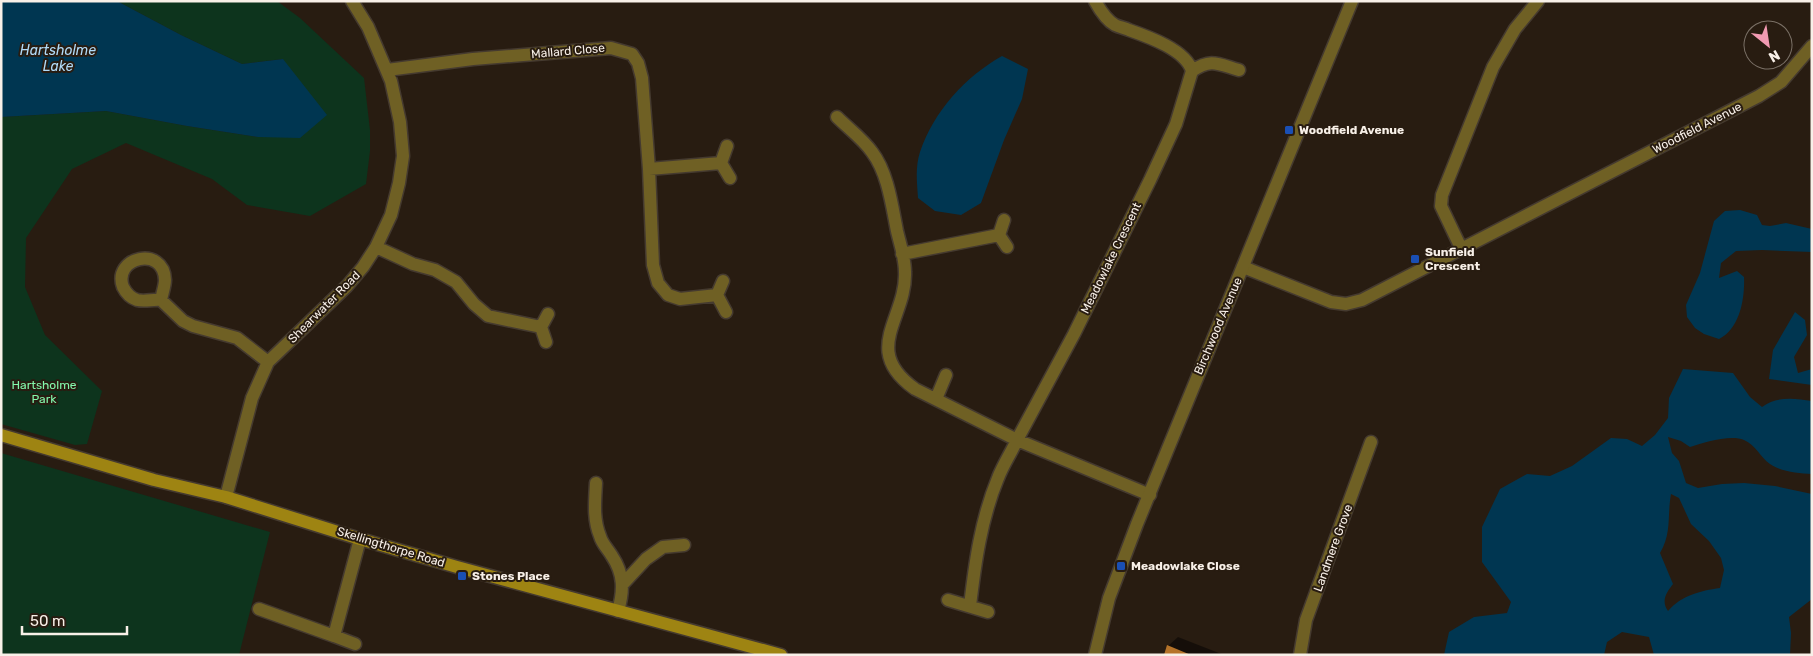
<svg xmlns="http://www.w3.org/2000/svg" width="1813" height="656" font-family="Rubik,sans-serif">
<style>
.green{fill:#0d341d}
.water{fill:#003651;fill-rule:evenodd}
.shadow{fill:#0007}
.building{fill:#b57329}
.lines{fill:none;stroke-linecap:round;stroke-linejoin:round}
.minor-casing{stroke:#453a2f;stroke-width:15}
.tertiary-casing{stroke:#453a2f;stroke-width:15}
.secondary-casing{stroke:#453a2f;stroke-width:15}
.minor{stroke:#6f6024;stroke-width:12}
.tertiary{stroke:#6f6024;stroke-width:12}
.secondary{stroke:#9e8412;stroke-width:12}
.transit-dot{fill:#1a4fb4;stroke:#281c11;stroke-width:2}
.labels{text-anchor:middle;stroke-width:4;stroke-linejoin:round;paint-order:stroke}
.street-label{font-size:12px;fill:#f8f0e8;stroke:#281c11}
.poi-label{font-size:12px;font-weight:bold;fill:#f8f0e8;stroke:#281c11;text-anchor:start}
.park-label{font-size:12px;fill:#83f8ac;stroke:#281c11}
.water-label{font-size:14px;font-style:italic;fill:#b1dbf8;stroke:#281c11}
</style>
<rect width="100%" height="100%" fill="#281c11"/>
<path class="green" d="M 117,1 L 277,1 L 300,18 L 364,78 L 370,130 L 370,151 L 366,184 L 310,216 L 247,205 L 212,179 L 126,143 L 72,169 L 26,238 L 25,287 L 45,335 L 102,391 L 87,444 L 75,445 L 1,424 L 1,117 L 106,111 L 187,126 L 258,137 L 283,59 L 242,64 L 181,35 Z
M 1,453 L 270,532 L 239,655 L 1,655 Z"/>
<path class="water" d="M 1,1 L 117,1 L 181,35 L 242,64 L 283,59 L 327,115 L 300,138 L 258,137 L 187,126 L 106,111 L 1,117 Z
M 1002,56 L 1028,69 L 1022,99 L 1004,140 L 981,203 L 961,215 L 935,211 L 918,198 C 917,183 915,167 920,152 C 934,111 965,77 1002,56 Z
M 1740,210 L 1757,215 L 1762,225 L 1770,226 L 1786,223 L 1812,229 L 1812,252 L 1762,250 L 1736,251 L 1721,263 L 1719,278 L 1737,271 L 1744,277 C 1745,298 1740,329 1719,339 L 1704,334 L 1695,328 L 1687,317 L 1686,305 L 1700,273 L 1714,221 L 1725,211 Z
M 1795,312 L 1805,320 L 1807,335 L 1794,357 L 1798,373 L 1812,369 L 1812,385 L 1769,379 L 1773,350 Z
M 1683,369 L 1733,373 L 1750,397 L 1762,407 C 1777,396 1794,398 1812,401 L 1812,474 C 1798,473 1782,472 1770,464 C 1760,457 1756,445 1744,440 C 1730,434 1703,443 1690,447 L 1681,441 L 1668,437 L 1672,453 L 1679,461 L 1686,483 L 1698,488 L 1722,484 L 1744,483 L 1775,486 L 1812,494 L 1812,599 L 1789,617 L 1791,633 L 1790,655 L 1654,655 L 1649,637 L 1622,632 L 1607,642 L 1604,655 L 1444,655 L 1449,632 L 1474,617 L 1507,613 L 1511,602 L 1482,562 L 1482,527 L 1500,489 L 1527,474 L 1550,476 L 1572,466 L 1611,438 L 1627,439 L 1642,446 L 1655,435 L 1668,418 L 1669,398 ZM 1671,494 L 1679,498 L 1691,524 L 1709,541 L 1721,558 L 1724,570 L 1720,588 C 1700,591 1682,595 1668,611 C 1661,601 1666,593 1673,584 L 1660,553 C 1672,533 1667,516 1671,494 Z"/>
<path class="shadow" d="M 1178,637 L 1224,655 L 1165,655 L 1168,646 Z"/>
<path class="building" d="M 1167,645 L 1191,655 L 1164,655 Z"/>
<g class="lines">
<defs>
<path id="minor" d="M 387,70 L 473,59 L 611,48 L 632,54 L 638,63 L 642,78 L 649,169 L 653,265 L 658,283 L 668,295 L 680,299 L 717,295
M 1192,71 C 1211,58 1218,64 1239,70
M 837,117 C 848,128 863,139 872,152 C 888,173 892,206 897,231 C 900,244 905,258 905,272 C 907,318 860,350 915,389 L 1017,440 L 1074,334 L 1150,180 L 1176,124 L 1192,71 C 1186,50 1149,37 1129,30 C 1125,28 1119,27 1115,25 C 1106,20 1100,10 1095,1
M 727,146 L 721,163 L 730,178
M 649,169 L 721,163
M 1004,220 L 999,235 L 1007,247
M 376,247 L 413,264 L 435,270 L 456,282 L 474,304 L 488,316 L 541,327
M 1461,248 L 1441,206 L 1442,195 L 1493,67 L 1515,29 L 1538,1
M 902,254 L 999,235
M 1243,267 L 1331,302 L 1346,304 L 1362,300 L 1759,96 L 1781,82 L 1812,46
M 723,281 L 717,295 L 726,312
M 161,300 C 162,294 165,286 165,280 C 164,245 112,257 123,287 C 126,293 131,298 137,300 C 145,302 153,299 161,300 L 183,321 L 193,326 L 237,338 L 268,362
M 546,342 L 541,327 L 548,314
M 936,399 L 946,375
M 596,483 C 595,502 593,519 600,536 C 602,544 608,549 612,556 C 624,574 624,590 618,611
M 226,497 L 252,398 L 268,362 L 347,286 L 363,267 L 376,247 L 391,215 L 399,183 L 403,156 L 400,122 L 391,81 L 368,27 L 352,1
M 622,585 L 646,559 L 663,547 L 684,545
M 948,600 L 988,612
M 970,606 C 975,563 981,519 998,478 C 1003,465 1011,453 1017,440 L 1150,495
M 259,609 L 334,636
M 355,644 L 334,636 L 360,539
M 1300,655 L 1306,620 L 1371,442"/>
<path id="tertiary" d="M 1095,655 L 1109,598 L 1137,524 L 1352,1"/>
<path id="secondary" d="M 1,435 L 154,480 L 226,497 L 360,539 L 457,567 L 781,655"/>
</defs>
<use href="#minor" class="minor-casing"/>
<use href="#tertiary" class="tertiary-casing"/>
<use href="#secondary" class="secondary-casing"/>
<use href="#minor" class="minor"/>
<use href="#tertiary" class="tertiary"/>
<use href="#secondary" class="secondary"/>
</g>
<g class="transit-dot">
<rect x="1284" y="125" width="10" height="10" rx="2.5"/>
<rect x="1410" y="254" width="10" height="10" rx="2.5"/>
<rect x="1116" y="561" width="10" height="10" rx="2.5"/>
<rect x="457" y="571" width="10" height="10" rx="2.5"/>
</g>
<g class="labels">
<g class="street-label">
<text transform="translate(568 51) rotate(-5)" y="4">Mallard Close</text>
<text transform="translate(1697 128) rotate(-27)" y="4">Woodfield Avenue</text>
<text transform="translate(1111 258) rotate(-64)" y="4">Meadowlake Crescent</text>
<text transform="translate(324 307) rotate(-45)" y="4">Shearwater Road</text>
<text transform="translate(1218 326) rotate(-67)" y="4">Birchwood Avenue</text>
<text transform="translate(391 547) rotate(17)" y="4">Skellingthorpe Road</text>
<text transform="translate(1333 548) rotate(-70)" y="4">Landmere Grove</text>
</g>
<g class="poi-label">
<text x="1299" y="134">Woodfield Avenue</text>
<text x="1425" y="256">Sunfield<tspan x="1425" dy="14">Crescent</tspan></text>
<text x="1131" y="570">Meadowlake Close</text>
<text x="472" y="580">Stones Place</text>
</g>
<g class="park-label">
<text x="44" y="389">Hartsholme<tspan x="44" dy="14">Park</tspan></text>
</g>
<g class="water-label">
<text x="58" y="55">Hartsholme<tspan x="58" dy="16">Lake</tspan></text>
</g>
</g>
<rect width="1813" height="656" fill="none" stroke="#f8f0e8" stroke-width="5"/>
<g transform="translate(1768 45) rotate(150)"><circle r="24" fill="#281c11" stroke="#7b7167"/>
<path d="M0-4L9 19L0 12L-9 19Z" fill="#f19ab2"/>
<text y="-8" font-size="14" font-weight="bold" text-anchor="middle" fill="#f8f0e8">N</text>
</g>
<path d="M22 626v8h105v-8" fill="none" stroke="#f8f0e8" stroke-width="2.5"/>
<text x="30" y="626" font-size="15" fill="#f8f0e8" stroke="#281c11" stroke-width="4" paint-order="stroke">50 m</text>
</svg>
